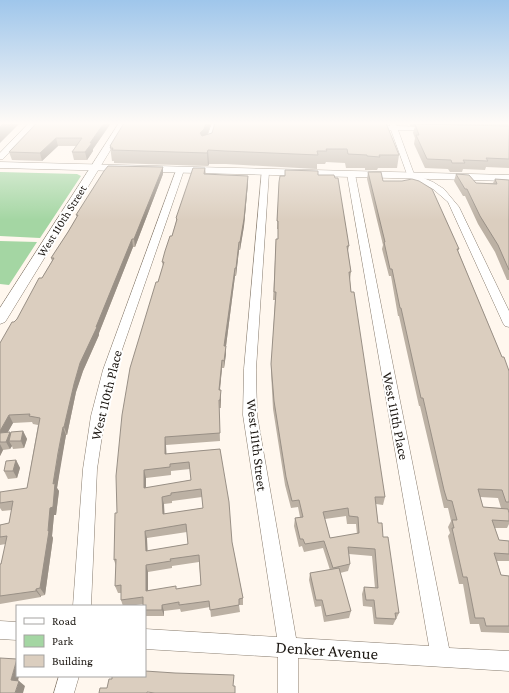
<svg xmlns="http://www.w3.org/2000/svg" width="509" height="693" font-family="'Crimson Pro',serif">
<style>
.green{fill:#a4d6a3}
.lines{fill:none;stroke-linecap:round;stroke-linejoin:round}
.minor-casing{stroke:#887c6e;stroke-width:1}
.tertiary-casing{stroke:#887c6e;stroke-width:1}
.secondary-casing{stroke:#887c6e;stroke-width:1}
.minor{fill:#fff;fill-rule:evenodd}
.tertiary{fill:#fff;fill-rule:evenodd}
.secondary{fill:#fff;fill-rule:evenodd}
.wall{fill:#bcb1a4;fill-rule:evenodd}
.shaded-wall{fill:#999086}
.building{fill:#dbcebf;stroke:#999086;fill-rule:evenodd}
.labels{text-anchor:middle;stroke-width:4;stroke-linejoin:round;paint-order:stroke}
.far-street-label{font-size:12px;fill:#1d1813;stroke:#fff}
.street-label{font-size:14px;fill:#1d1813;stroke:#fff}
.near-street-label{font-size:17px;fill:#1d1813;stroke:#fff}
</style>
<rect width="100%" height="100%" fill="#fff7ee"/>
<path class="green" d="M 0,172 L 77,174 L 81,176 L 40,238 L 0,236 Z
M 0,241 L 37,242 L 9,285 L 0,284 Z"/>
<g class="lines">
<defs>
<path id="minor" d="M 29,123 L 36,123 L 3,159 L 0,159 L 0,153 Z
M 212,123 L 218,123 L 213,143 L 209,145 L 205,143 Z
M 389,123 L 395,123 L 397,126 L 429,127 L 432,129 L 429,131 L 398,130 L 414,174 L 433,182 L 444,189 L 459,207 L 509,311 L 509,327 L 505,326 L 503,323 L 448,202 L 433,189 L 408,177 L 391,130 L 371,130 L 368,128 L 371,126 L 390,126 Z
M 177,168 L 180,168 L 184,170 L 115,370 L 105,416 L 97,469 L 91,606 L 73,606 L 83,469 L 91,416 L 103,370 Z
M 262,170 L 268,170 L 269,172 L 256,369 L 257,415 L 296,638 L 429,646 L 347,174 L 351,172 L 355,174 L 449,648 L 509,651 L 509,671 L 298,658 L 298,693 L 278,693 L 278,657 L 145,649 L 145,629 L 277,637 L 243,415 L 244,369 Z
M 0,621 L 17,622 L 17,640 L 0,639 Z
M 59,676 L 79,676 L 74,693 L 54,693 Z"/>
<path id="tertiary" d="M 119,123 L 127,123 L 7,319 L 5,322 L 0,324 L 0,308 Z"/>
<path id="secondary" d="M 0,162 L 509,175 L 509,181 L 0,168 Z"/>
</defs>
<use href="#minor" class="minor-casing"/>
<use href="#tertiary" class="tertiary-casing"/>
<use href="#secondary" class="secondary-casing"/>
<use href="#minor" class="minor"/>
<use href="#tertiary" class="tertiary"/>
<use href="#secondary" class="secondary"/>
</g>
<path class="wall" d="M 37,123 L 111,123 L 93,149 L 93,151 L 87,160 L 74,160 L 72,152 L 76,146 L 58,146 L 42,161 L 12,160 L 9,152 Z
M 211,123 L 208,134 L 399,155 L 397,168 L 378,168 L 377,170 L 365,170 L 365,168 L 346,168 L 345,163 L 326,162 L 325,164 L 317,164 L 317,169 L 226,164 L 209,164 L 208,166 L 114,163 L 114,161 L 112,161 L 110,146 Z
M 404,123 L 509,123 L 509,168 L 486,167 L 485,170 L 463,169 L 462,172 L 450,172 L 448,169 L 425,168 L 414,144 L 415,138 L 413,133 L 415,126 L 410,126 L 410,124 Z
M 205,168 L 206,175 L 248,176 L 248,183 L 244,226 L 240,250 L 239,250 L 236,276 L 235,276 L 226,346 L 226,354 L 224,368 L 222,368 L 220,390 L 221,398 L 221,408 L 219,408 L 220,441 L 166,445 L 166,454 L 220,449 L 232,542 L 243,598 L 243,605 L 239,605 L 240,612 L 211,617 L 210,607 L 181,612 L 180,609 L 164,611 L 164,616 L 146,616 L 145,606 L 143,604 L 129,606 L 123,606 L 121,600 L 121,593 L 118,593 L 115,586 L 116,566 L 114,560 L 117,513 L 158,282 L 163,266 L 162,262 L 172,236 L 176,222 L 176,218 ZM 190,469 L 191,480 L 146,488 L 146,478 L 171,475 L 171,471 ZM 202,497 L 203,508 L 164,514 L 164,504 L 172,503 L 172,501 ZM 187,532 L 188,544 L 147,551 L 147,538 ZM 199,562 L 201,585 L 177,589 L 148,590 L 148,572 L 172,568 L 172,566 Z
M 368,172 L 383,181 L 459,249 L 458,251 L 502,357 L 509,371 L 509,510 L 508,510 L 509,513 L 509,524 L 507,528 L 495,528 L 499,540 L 509,541 L 509,561 L 497,561 L 501,575 L 509,576 L 509,633 L 481,632 L 479,624 L 470,624 L 463,584 L 459,584 L 448,536 L 450,533 L 448,527 L 451,521 L 448,508 L 444,508 L 420,406 L 419,406 L 399,316 L 398,316 L 391,276 L 389,276 L 382,249 L 383,245 L 367,179 ZM 480,497 L 498,498 L 501,508 L 483,507 Z
M 163,174 L 135,247 L 133,247 L 99,333 L 99,335 L 83,371 L 76,392 L 67,435 L 66,435 L 61,461 L 57,488 L 59,491 L 56,515 L 54,515 L 52,536 L 53,538 L 45,595 L 41,596 L 41,597 L 0,604 L 0,564 L 1,564 L 6,544 L 0,545 L 0,525 L 9,523 L 12,510 L 2,511 L 0,508 L 0,503 L 27,488 L 38,425 L 33,424 L 32,422 L 13,423 L 7,433 L 11,433 L 23,431 L 27,439 L 24,448 L 13,449 L 12,446 L 10,449 L 3,450 L 0,456 L 0,343 L 17,319 L 42,278 L 52,261 L 51,258 L 68,232 L 77,217 L 76,215 Z
M 456,174 L 476,183 L 493,183 L 495,179 L 509,180 L 509,280 L 507,280 L 495,252 L 478,224 L 465,196 L 463,196 L 454,181 Z
M 318,175 L 349,246 L 348,251 L 351,272 L 350,280 L 351,292 L 385,497 L 383,505 L 376,504 L 378,523 L 383,537 L 399,613 L 393,625 L 374,624 L 372,607 L 363,606 L 362,594 L 364,587 L 375,588 L 372,556 L 349,554 L 350,564 L 348,571 L 340,573 L 351,611 L 349,618 L 324,622 L 321,606 L 315,607 L 309,580 L 310,573 L 330,570 L 323,548 L 304,552 L 302,546 L 299,547 L 294,526 L 295,518 L 300,517 L 298,507 L 291,508 L 285,485 L 273,409 L 271,372 L 275,300 L 273,300 L 276,239 L 278,239 L 278,229 L 277,229 L 279,182 ZM 346,516 L 347,524 L 356,524 L 357,534 L 330,538 L 325,519 Z
M 16,460 L 20,468 L 17,478 L 8,479 L 4,471 Z"/>
<path class="shaded-wall" d="M 3,123 L 20,123 L 0,143 L 0,126 Z
M 104,123 L 111,123 L 93,149 L 93,151 L 87,160 L 85,152 L 90,143 Z
M 206,123 L 211,123 L 205,142 L 200,133 Z
M 56,138 L 58,146 L 42,161 L 40,153 Z
M 208,150 L 209,164 L 208,166 L 207,153 Z
M 163,167 L 163,174 L 135,247 L 134,239 Z
M 248,176 L 248,183 L 244,226 L 240,250 L 240,242 Z
M 132,239 L 133,247 L 99,333 L 99,335 L 83,371 L 76,392 L 67,435 L 64,427 L 74,384 L 80,363 Z
M 239,242 L 239,250 L 236,276 L 236,268 Z
M 235,268 L 235,276 L 225,354 L 224,346 Z
M 226,346 L 226,354 L 224,368 L 224,361 Z
M 222,360 L 222,368 L 219,398 L 219,390 Z
M 221,390 L 221,408 L 220,400 Z
M 9,415 L 13,423 L 3,441 L 0,435 L 0,431 Z
M 63,427 L 66,435 L 57,488 L 59,491 L 56,515 L 54,515 L 52,536 L 53,538 L 45,595 L 40,588 L 53,484 Z
M 23,431 L 27,439 L 24,448 L 21,441 Z
M 10,432 L 14,440 L 9,441 L 12,446 L 10,449 L 6,442 Z
M 165,437 L 166,445 L 167,462 L 165,454 Z
M 0,444 L 3,450 L 0,456 Z
M 16,460 L 20,468 L 17,478 L 13,471 Z
M 144,470 L 146,478 L 146,496 L 144,488 Z
M 162,497 L 164,504 L 165,522 L 163,514 Z
M 145,531 L 147,538 L 148,558 L 146,551 Z
M 146,565 L 148,572 L 148,597 L 146,591 Z
M 36,589 L 41,596 L 41,597 L 36,591 Z
M 162,605 L 164,611 L 164,616 L 162,610 Z
M 17,659 L 17,676 L 19,676 L 17,686 L 11,680 Z
M 19,681 L 25,686 L 23,693 L 15,693 Z"/>
<path class="building" d="M 37,123 L 104,123 L 90,143 L 92,143 L 85,152 L 72,152 L 82,138 L 56,138 L 40,153 L 9,152 Z
M 124,123 L 206,123 L 204,129 L 200,133 L 202,136 L 212,133 L 215,123 L 386,123 L 399,155 L 379,155 L 380,157 L 367,156 L 367,155 L 348,154 L 347,149 L 326,149 L 327,151 L 317,151 L 318,155 L 225,151 L 208,150 L 207,153 L 112,150 L 113,148 L 110,148 L 111,146 L 110,146 Z
M 415,124 L 509,126 L 509,159 L 486,158 L 488,161 L 463,160 L 465,163 L 452,163 L 451,160 L 427,159 L 416,135 L 419,135 Z
M 108,166 L 163,167 L 134,239 L 132,239 L 96,327 L 97,327 L 80,363 L 74,384 L 64,427 L 63,427 L 58,453 L 53,484 L 55,483 L 53,507 L 50,508 L 48,531 L 49,531 L 40,588 L 36,589 L 36,591 L 0,596 L 0,564 L 1,564 L 7,536 L 0,537 L 0,525 L 9,523 L 13,501 L 0,503 L 0,492 L 27,488 L 40,418 L 29,416 L 30,414 L 9,415 L 0,431 L 0,343 L 12,322 L 14,322 L 17,319 L 39,278 L 42,278 L 54,258 L 51,258 L 68,232 L 78,215 L 76,215 L 104,171 Z
M 193,168 L 205,168 L 204,174 L 248,176 L 244,219 L 240,242 L 239,242 L 236,268 L 235,268 L 224,346 L 226,346 L 224,361 L 222,360 L 219,390 L 221,390 L 220,400 L 219,400 L 220,433 L 165,437 L 165,454 L 220,449 L 229,502 L 232,542 L 243,598 L 239,599 L 239,605 L 210,610 L 209,601 L 179,605 L 179,602 L 162,605 L 162,610 L 145,610 L 145,606 L 143,606 L 143,597 L 121,600 L 121,585 L 115,586 L 116,559 L 114,560 L 115,513 L 117,513 L 116,476 L 122,415 L 130,368 L 156,282 L 158,282 L 164,262 L 162,262 L 165,251 L 170,236 L 172,236 L 177,219 L 176,218 ZM 189,462 L 191,480 L 144,488 L 144,470 L 170,467 L 170,464 ZM 201,489 L 203,508 L 163,514 L 162,497 L 171,495 L 171,493 ZM 186,524 L 188,544 L 146,551 L 145,531 ZM 199,555 L 201,585 L 176,589 L 176,586 L 146,591 L 146,565 L 171,561 L 170,559 Z
M 285,170 L 318,171 L 318,175 L 334,175 L 335,178 L 338,178 L 349,246 L 347,246 L 351,272 L 349,272 L 351,292 L 354,292 L 385,497 L 375,497 L 378,523 L 382,523 L 383,537 L 388,537 L 399,613 L 395,613 L 396,619 L 376,618 L 374,600 L 366,600 L 364,587 L 378,588 L 375,549 L 348,547 L 350,564 L 333,568 L 324,541 L 305,544 L 303,539 L 300,539 L 295,518 L 303,517 L 299,500 L 292,501 L 286,477 L 274,401 L 271,364 L 276,292 L 274,292 L 276,239 L 278,239 L 278,221 L 277,221 L 279,182 L 280,176 L 285,176 ZM 348,508 L 349,516 L 358,517 L 359,533 L 330,538 L 323,512 Z
M 368,172 L 381,172 L 383,181 L 402,181 L 412,179 L 419,181 L 432,189 L 459,249 L 457,249 L 502,357 L 504,357 L 509,371 L 509,502 L 506,502 L 502,490 L 478,489 L 483,507 L 508,509 L 509,513 L 509,521 L 492,520 L 499,540 L 509,541 L 509,554 L 494,553 L 501,575 L 509,576 L 509,626 L 486,626 L 484,618 L 475,618 L 467,577 L 463,577 L 452,528 L 454,528 L 452,520 L 457,520 L 452,501 L 447,500 L 444,490 L 423,398 L 421,398 L 401,308 L 400,308 L 392,269 L 390,269 L 384,242 L 385,242 Z
M 456,174 L 469,175 L 476,183 L 497,184 L 495,179 L 509,180 L 509,270 L 498,245 L 480,216 L 467,189 L 465,189 Z
M 23,431 L 21,441 L 9,441 L 11,432 Z
M 10,432 L 6,442 L 0,442 L 0,433 Z
M 16,460 L 13,471 L 4,471 L 6,461 Z
M 339,568 L 351,611 L 326,616 L 322,600 L 316,600 L 310,573 Z
M 0,658 L 17,659 L 11,680 L 19,681 L 15,693 L 0,693 Z
M 145,671 L 175,673 L 234,675 L 233,686 L 235,686 L 235,693 L 155,693 L 147,692 L 147,693 L 99,693 L 100,688 L 107,688 L 109,679 L 112,679 L 112,676 L 145,676 Z"/>
<linearGradient id="sky" x2="0" y2="1"><stop stop-color="#9fc6eb"/><stop offset="0.56" stop-color="#fffbf7"/><stop offset="1" stop-color="#fffbf7" stop-opacity="0"/></linearGradient>
<rect width="509" height="220" fill="url(#sky)"/>
<g class="labels">
<g class="far-street-label">
<text transform="translate(62 221) rotate(-58)" y="4">West 110th Street</text>
</g>
<g class="street-label">
<text transform="translate(106 395) rotate(-76)" y="5">West 110th Place</text>
<text transform="translate(396 416) rotate(79)" y="5">West 111th Place</text>
<text transform="translate(257 445) rotate(83)" y="5">West 111th Street</text>
</g>
<g class="near-street-label">
<text transform="translate(327 650) rotate(4)" y="6">Denker Avenue</text>
</g>
</g>
<rect x="16" y="605" width="130" height="72" fill="#ffffff" stroke="#a5a3a1"/>
<rect x="24" y="618" width="20" height="6" fill="#ffffff" stroke="#a5a3a1"/>
<text x="52" y="625" font-size="12" fill="#1d1813">Road</text>
<rect x="24" y="635" width="20" height="12" fill="#a4d6a3" stroke="#a5a3a1"/>
<text x="52" y="645" font-size="12" fill="#1d1813">Park</text>
<rect x="24" y="655" width="20" height="12" fill="#dbcebf" stroke="#a5a3a1"/>
<text x="52" y="665" font-size="12" fill="#1d1813">Building</text>
</svg>
